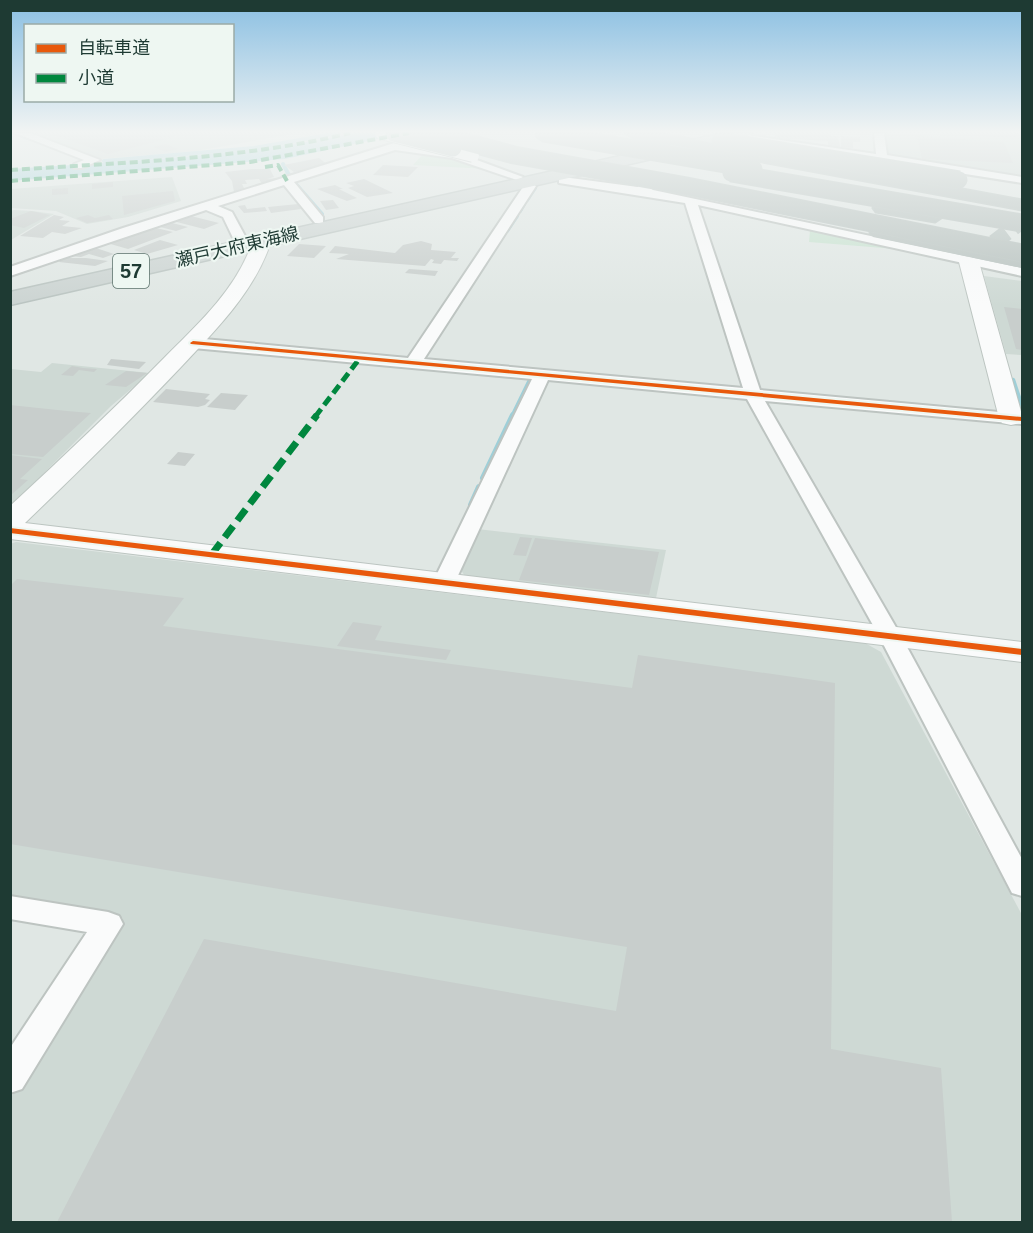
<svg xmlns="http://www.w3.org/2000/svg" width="1033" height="1233" font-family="Arial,'Noto Sans JP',sans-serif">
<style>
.built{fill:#ced9d4}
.green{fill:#c8e2d0}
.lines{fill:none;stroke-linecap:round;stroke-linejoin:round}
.stream-far2{stroke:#9ecfd8;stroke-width:4}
.stream-far1{stroke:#9ecfd8;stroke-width:4.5}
.stream{stroke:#9ecfd8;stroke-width:6}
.river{fill:#9ecfd8;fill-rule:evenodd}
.building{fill:#c8cecc}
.secondary-tunnel-far1{stroke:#b9c4c1;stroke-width:16;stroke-dasharray:16 8;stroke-linecap:butt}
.secondary-tunnel{stroke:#b9c4c1;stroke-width:22;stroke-dasharray:22 10;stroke-linecap:butt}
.street-casing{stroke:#bdc4c1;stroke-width:4}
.secondary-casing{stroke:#bcc5c1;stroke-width:2}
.primary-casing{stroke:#bac4c1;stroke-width:3}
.highway-casing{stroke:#bac4c1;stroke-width:3}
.street{fill:#fafbfb;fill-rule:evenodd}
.secondary{fill:#fafbfb;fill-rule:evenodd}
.primary{fill:#ccd4d2;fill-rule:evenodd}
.highway{fill:#b8c2bf;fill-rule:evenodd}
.street-bridge-casing{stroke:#bdc4c1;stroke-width:14;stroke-linecap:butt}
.highway-bridge-casing{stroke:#bac4c1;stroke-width:19;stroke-linecap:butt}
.street-bridge{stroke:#fafbfb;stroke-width:12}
.highway-bridge{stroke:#b8c2bf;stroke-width:17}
.quiet-far2{stroke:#00873e;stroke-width:4;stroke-dasharray:8 4;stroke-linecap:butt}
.quiet-far1{stroke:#00873e;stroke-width:5;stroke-dasharray:10 5;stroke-linecap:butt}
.quiet{stroke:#00873e;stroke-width:7;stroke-dasharray:14 7;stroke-linecap:butt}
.cycleway-casing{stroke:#eef7f2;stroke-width:4}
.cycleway{fill:#e8590c;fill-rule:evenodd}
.labels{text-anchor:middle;stroke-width:4.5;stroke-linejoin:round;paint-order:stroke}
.far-street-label{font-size:18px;fill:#1e3a33;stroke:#eef7f2}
.shield{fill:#eef7f2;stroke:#5c736c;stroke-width:1.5}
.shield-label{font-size:20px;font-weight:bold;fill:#1e3a33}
</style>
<rect width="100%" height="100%" fill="#e0e7e4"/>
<path class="built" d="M 28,133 L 320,133 L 306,136 L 299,133 L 196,151 L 100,159 Z
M 882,133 L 940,136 L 940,133 L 1022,133 L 1022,177 L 886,156 Z
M 172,177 L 181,201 L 128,217 L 87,224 L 56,211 L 11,208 L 11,189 Z
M 14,210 L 32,211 L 54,214 L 11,240 L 11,211 Z
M 984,276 L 1022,281 L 1022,355 L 1006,354 Z
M 52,363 L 150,373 L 111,406 L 11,506 L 11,369 L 41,372 Z
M 477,529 L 666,550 L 656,598 L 465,576 L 460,569 Z
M 16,542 L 865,643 L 881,652 L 1022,915 L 1022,1222 L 11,1222 L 10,1099 L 123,918 L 11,899 L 10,544 Z"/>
<path class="green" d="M 424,153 L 445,156 L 488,169 L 413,165 Z
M 810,230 L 896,249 L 809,242 Z"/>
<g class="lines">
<path class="stream-far2" d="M 15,133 L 27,138
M 104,161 L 254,148 L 339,133
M 283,164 L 290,177
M 295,183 L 322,214
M 527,200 L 535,188
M 520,211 L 524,204
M 507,231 L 517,216"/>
<path class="stream-far1" d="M 1013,380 L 1022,407
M 512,417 L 531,378"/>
<path class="stream" d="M 483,478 L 513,415
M 471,505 L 479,487"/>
<path class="river" d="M 354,133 L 391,133 L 382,138 L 285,159 L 10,181 L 10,169 C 126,161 241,156 354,133 Z"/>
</g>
<path class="building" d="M 49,133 L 161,133 L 175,137 L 108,154 Z
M 775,133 L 831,133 L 831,136 L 838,136 L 840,147 L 828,147 L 828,141 L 775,138 Z
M 959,133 L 1014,133 L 1016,138 L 959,135 Z
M 841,136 L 860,137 L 860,142 L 853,142 L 853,148 L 841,147 Z
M 917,136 L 1004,142 L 1013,163 L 922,159 Z
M 165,144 L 178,149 L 166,152 L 153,147 Z
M 319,158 L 328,165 L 294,172 L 284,165 Z
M 383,165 L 418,167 L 408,177 L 373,175 Z
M 252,169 L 270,169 L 274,177 L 267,179 L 276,178 L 278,181 L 266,185 L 262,184 L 259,179 L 245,180 L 247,184 L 242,184 L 245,190 L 234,192 L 232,181 L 225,172 Z
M 364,179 L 393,193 L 367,197 L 348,188 L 354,186 L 346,183 Z
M 113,182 L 113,187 L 92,189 L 92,184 Z
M 335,185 L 343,189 L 339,189 L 357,198 L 347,201 L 317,189 Z
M 68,188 L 68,194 L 52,195 L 52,189 Z
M 173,191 L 175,201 L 124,215 L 122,196 Z
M 333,200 L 339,208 L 326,210 L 320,201 Z
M 298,204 L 301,209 L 271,213 L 268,207 Z
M 245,205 L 247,209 L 265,207 L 267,211 L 244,213 L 238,206 Z
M 31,211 L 50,215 L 24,228 L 10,225 L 10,219 Z
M 54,215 L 64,217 L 59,220 L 70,221 L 62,226 L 82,228 L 65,234 L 52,232 L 43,238 L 20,236 Z
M 88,215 L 95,218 L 109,215 L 113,219 L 87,223 L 76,218 Z
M 187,215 L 219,223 L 204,229 L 173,221 Z
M 168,222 L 188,227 L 176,231 L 156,226 Z
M 152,227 L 173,232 L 128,249 L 107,243 Z
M 160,240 L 178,245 L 147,254 L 134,250 Z
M 421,241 L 432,244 L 431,250 L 456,252 L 451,258 L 459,258 L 457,261 L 444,260 L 441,264 L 432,263 L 434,260 L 431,259 L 425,266 L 336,259 L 349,254 L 329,253 L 335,246 L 395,253 L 403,245 Z
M 299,244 L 326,246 L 314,258 L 287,256 Z
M 93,247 L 114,254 L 103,258 L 89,254 L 81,257 L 70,256 Z
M 62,258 L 86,258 L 108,261 L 95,266 L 59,262 Z
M 409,269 L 438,271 L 435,276 L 405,273 Z
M 1004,307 L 1022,309 L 1022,350 L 1016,349 Z
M 111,359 L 146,362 L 139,369 L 107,365 Z
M 72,366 L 83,368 L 97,369 L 94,372 L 79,370 L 73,376 L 61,375 Z
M 126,371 L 147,373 L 126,387 L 105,385 Z
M 166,389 L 210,394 L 205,399 L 210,400 L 205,405 L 198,407 L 153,402 Z
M 221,393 L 248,395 L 235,410 L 207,407 Z
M 10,405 L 67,411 L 91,413 L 43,457 L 10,454 Z
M 178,452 L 195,454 L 185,466 L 167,464 Z
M 10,455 L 42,459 L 20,479 L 28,480 L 10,496 Z
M 520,537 L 532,538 L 526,556 L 513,555 Z
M 535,538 L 659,552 L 649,595 L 519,580 Z
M 17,579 L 184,598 L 163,626 L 632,688 L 638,655 L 835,683 L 831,1049 L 941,1068 L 952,1222 L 57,1222 L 204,939 L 616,1011 L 627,947 L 10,844 L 10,586 Z
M 353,622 L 382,626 L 375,640 L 451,650 L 446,660 L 337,646 Z"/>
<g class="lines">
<path class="secondary-tunnel-far1" d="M 975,257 L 1022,221"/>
<path class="secondary-tunnel" d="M 969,262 L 977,256"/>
<defs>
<path id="street" d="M 15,133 L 30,133 L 100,160 L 82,168 L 74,168 L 74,164 L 84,160 Z
M 426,133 L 436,135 L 408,146 L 458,153 L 523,177 L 517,180 L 452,158 L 395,150 L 294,182 L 323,217 L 323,223 L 315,223 L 284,185 L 218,206 L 232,212 L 245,236 L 257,241 L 257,247 L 252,248 L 235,242 L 223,217 L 206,210 L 10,276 L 10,267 L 123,228 Z
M 733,133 L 876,154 L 874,133 L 884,133 L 887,155 L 1022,177 L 1022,183 L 737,138 L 733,137 Z
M 563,177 L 638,187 L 639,183 L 643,182 L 653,190 L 1022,268 L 1022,276 L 698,205 L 760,390 L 1022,414 L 1022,424 L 765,401 L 901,636 L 1022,859 L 1022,896 L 1012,893 L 879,636 L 747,399 L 548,380 L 455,582 L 452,587 L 436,587 L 433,582 L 532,379 L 193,348 L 185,343 L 193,338 L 408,358 L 523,187 L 518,183 L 524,179 L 536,186 L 424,359 L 743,388 L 685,203 L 559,183 L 559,179 Z
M 10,896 L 108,912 L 119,916 L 123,924 L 22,1089 L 10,1093 L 10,1048 L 87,932 L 10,919 Z"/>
<path id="secondary" d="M 252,238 L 259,240 L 268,250 C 251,295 214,332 181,367 C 130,421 78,472 25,523 L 1022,642 L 1022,662 L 10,539 L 10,506 C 63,457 115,408 165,357 C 196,326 232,293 249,251 L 243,244 Z
M 969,256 L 979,262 L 1022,415 L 1020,423 L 1011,425 L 1002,423 L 999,418 L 959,262 Z"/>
<path id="primary" d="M 723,133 L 752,133 L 744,138 L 10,305 L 10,292 Z"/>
<path id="highway" d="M 625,133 L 659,133 L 1022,200 L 1022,210 L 633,138 Z
M 882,203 L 935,210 L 944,216 L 935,222 L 876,212 L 873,208 Z
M 880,227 L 1022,256 L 1022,268 L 873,237 L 870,233 L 873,229 Z"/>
</defs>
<use href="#street" class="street-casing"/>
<use href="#secondary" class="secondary-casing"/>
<use href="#primary" class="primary-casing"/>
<use href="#highway" class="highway-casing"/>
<use href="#street" class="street"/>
<use href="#secondary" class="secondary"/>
<use href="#primary" class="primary"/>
<use href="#highway" class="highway"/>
<defs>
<path id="street-bridge" d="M 381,133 L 473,156"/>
<path id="highway-bridge" d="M 394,133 L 453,148
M 432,133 L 514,155 L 687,186 L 1022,253
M 543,133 L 754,169
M 720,141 L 959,180
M 731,173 L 1022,223"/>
</defs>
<use href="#street-bridge" class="street-bridge-casing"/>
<use href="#highway-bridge" class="highway-bridge-casing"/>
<use href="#street-bridge" class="street-bridge"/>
<use href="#highway-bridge" class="highway-bridge"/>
<path class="quiet-far2" d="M 265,167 L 278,165 L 287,181
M 10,170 C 123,162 239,160 350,133
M 10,181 L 250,162 L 409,133"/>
<path class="quiet-far1" d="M 315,417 L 360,358"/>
<path class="quiet" d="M 212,554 L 317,415"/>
<defs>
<path id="cycleway" d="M 193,341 L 1022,417 L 1022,421 L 191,344 L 190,343 Z
M 10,528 L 1022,649 L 1022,655 L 10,533 Z"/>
</defs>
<use href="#cycleway" class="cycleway-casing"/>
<use href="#cycleway" class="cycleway"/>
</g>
<linearGradient id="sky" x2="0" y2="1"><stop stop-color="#8abfe2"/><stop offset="0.43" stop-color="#f1f4f3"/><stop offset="1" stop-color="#f1f4f3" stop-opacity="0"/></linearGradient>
<rect width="1033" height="306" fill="url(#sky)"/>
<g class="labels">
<g class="far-street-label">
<text transform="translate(237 247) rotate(-13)" y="6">瀬戸大府東海線</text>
</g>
<rect class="shield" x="113" y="254" width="36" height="34" rx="4.5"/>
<g class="shield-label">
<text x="131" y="278">57</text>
</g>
</g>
<rect width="1033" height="1233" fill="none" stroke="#1e3a33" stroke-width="24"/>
<rect x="24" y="24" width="210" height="78" fill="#eef7f2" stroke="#9baba6" stroke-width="1.5"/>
<rect x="36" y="44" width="30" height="9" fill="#e8590c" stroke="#9baba6" stroke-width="1.5"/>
<text x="78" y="54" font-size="18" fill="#1e3a33">自転車道</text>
<rect x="36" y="74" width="30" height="9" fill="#00873e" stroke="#9baba6" stroke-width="1.5"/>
<text x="78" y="84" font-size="18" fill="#1e3a33">小道</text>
</svg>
